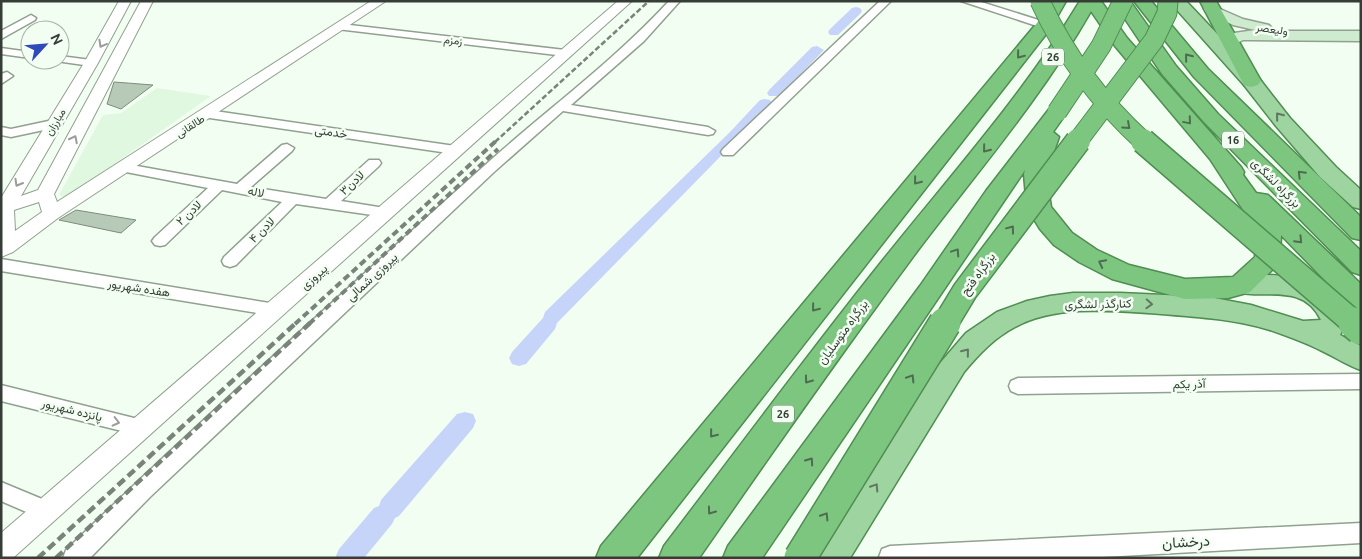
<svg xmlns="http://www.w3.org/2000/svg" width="1362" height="559" font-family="Ubuntu,Vazirmatn,sans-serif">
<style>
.built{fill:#e0f8e0}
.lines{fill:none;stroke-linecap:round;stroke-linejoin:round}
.canal{fill:#c5d4f8;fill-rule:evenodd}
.building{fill:#b7c9b7;stroke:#7d8d7d}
.minor-casing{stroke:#90a18f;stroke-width:3}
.tertiary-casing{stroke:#90a18f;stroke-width:2}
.secondary-casing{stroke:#90a18f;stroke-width:3}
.primary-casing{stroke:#4f8d51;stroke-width:3}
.trunk-casing{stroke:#4f8d51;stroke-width:3}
.minor{fill:#fff;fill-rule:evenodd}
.tertiary{fill:#fff;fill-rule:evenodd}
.secondary{fill:#ceeacf;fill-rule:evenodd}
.primary{fill:#9dd4a0;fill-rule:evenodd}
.trunk{fill:#7cc680;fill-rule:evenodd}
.rail-far2{stroke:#7a837a;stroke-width:2.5;stroke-dasharray:5.5 2.5;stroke-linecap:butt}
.rail-far1{stroke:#7a837a;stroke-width:4;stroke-dasharray:7 4;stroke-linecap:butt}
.rail{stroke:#7a837a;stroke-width:4.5;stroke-dasharray:9 4.5;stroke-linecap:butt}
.trunk-bridge-far2-casing{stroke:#4f8d51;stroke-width:21;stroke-linecap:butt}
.trunk-bridge-far1-casing{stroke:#4f8d51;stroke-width:27;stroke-linecap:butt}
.trunk-bridge-casing{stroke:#4f8d51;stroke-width:34;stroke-linecap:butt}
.trunk-bridge-far2{stroke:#7cc680;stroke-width:19}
.trunk-bridge-far1{stroke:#7cc680;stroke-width:24}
.trunk-bridge{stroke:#7cc680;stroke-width:31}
.oneway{stroke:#9a9e9a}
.oneway2{stroke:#4e6d50}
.oneway3{stroke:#5f7960}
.labels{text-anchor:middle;stroke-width:5;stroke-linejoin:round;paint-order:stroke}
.far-street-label{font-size:11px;fill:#363d36;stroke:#f3fef3}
.shield{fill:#f3fef3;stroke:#6f776f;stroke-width:1}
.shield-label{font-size:11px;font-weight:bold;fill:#363d36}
.street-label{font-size:12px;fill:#363d36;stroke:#f3fef3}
.near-street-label{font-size:15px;fill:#363d36;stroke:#f3fef3}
</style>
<rect width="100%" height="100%" fill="#f3fef3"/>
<path class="built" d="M 157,88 L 211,96 L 66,198 L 59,195 L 103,115 L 121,113 Z"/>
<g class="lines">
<path class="canal" d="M 856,7 L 860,8 L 862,11 L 860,14 L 838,35 L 830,35 L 828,32 L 830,29 L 852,8 Z
M 817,46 L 824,50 L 779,96 L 769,96 L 767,93 L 769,90 L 812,47 Z
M 765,99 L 770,100 L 772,103 L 770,106 L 557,323 L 555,329 L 526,364 L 519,366 L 512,364 L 509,358 L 512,352 L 543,318 L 545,312 L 729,133 L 760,100 Z
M 465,412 L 473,414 L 476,421 L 473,428 L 399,516 L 395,518 L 392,524 L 364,558 L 335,558 L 339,549 L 374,508 L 379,506 L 381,500 L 457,414 Z"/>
</g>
<path class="building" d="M 114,82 L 153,85 L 121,109 L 107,104 Z
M 76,210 L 136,220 L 121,233 L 59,220 Z"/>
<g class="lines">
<defs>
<path id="minor" d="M 669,1 L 680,1 L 644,41 L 571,105 L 708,127 L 715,131 L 713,134 L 708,135 L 563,111 L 494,172 L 150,497 L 90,558 L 63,558 L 66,550 C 202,419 342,293 483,167 C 545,111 612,63 669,1 Z
M 880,1 L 891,1 L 733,155 L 723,155 L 721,152 L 723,149 Z
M 961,1 L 978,1 L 1048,23 L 1049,25 L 1044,28 L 1040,27 Z
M 31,15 L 36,18 L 35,20 L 1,39 L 1,31 Z
M 341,24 L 565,50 L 571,53 L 565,56 L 337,29 L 336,27 Z
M 1,48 L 30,52 L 30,58 L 1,54 Z
M 60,56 L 91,60 L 97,63 L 91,66 L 56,61 L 55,60 L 60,60 Z
M 7,72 L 13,76 L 1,84 L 1,74 Z
M 208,110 L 455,146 L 462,150 L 455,154 L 203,117 L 202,114 Z
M 53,120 L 58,121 L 59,124 L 58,127 L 11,137 L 1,135 L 1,127 L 11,129 Z
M 287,144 L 294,148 L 292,151 L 251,187 L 326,199 L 369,160 L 379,160 L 381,163 L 379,166 L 341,201 L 391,209 L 393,212 L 391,215 L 386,217 L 296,204 L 236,265 L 230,267 L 224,265 L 222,261 L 224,257 L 282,202 L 222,190 L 165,245 L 160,246 L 155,245 L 152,241 L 155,237 L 208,188 L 126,172 L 121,171 L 119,168 L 121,165 L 126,164 L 237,184 L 282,145 Z
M 1,259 L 276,304 L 282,306 L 284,310 L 282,314 L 276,316 L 1,271 Z
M 1361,374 L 1361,389 L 1018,394 L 1011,391 L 1009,386 L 1011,381 L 1018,378 Z
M 1,385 L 142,420 L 149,422 L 152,428 L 149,434 L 142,436 L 1,401 Z
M 1,482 L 54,504 L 58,511 L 54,518 L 47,521 L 1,501 Z
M 1361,523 L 1361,543 L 1084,558 L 879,557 L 882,549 L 890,546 Z"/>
<path id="tertiary" d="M 119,1 L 131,1 L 98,63 L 21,196 L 38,190 L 141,1 L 153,1 L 54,194 L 57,202 L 371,1 L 386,1 L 58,218 L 13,252 L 1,257 L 1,198 L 84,63 ZM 39,202 L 42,212 L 15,231 L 14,210 Z
M 618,1 L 632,1 L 13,558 L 1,558 L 1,533 Z"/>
<path id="secondary" d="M 1211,5 L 1243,19 L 1269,25 L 1272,28 L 1270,31 L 1361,31 L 1361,41 L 1250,40 L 1243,40 L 1230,47 L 1225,45 L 1222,42 L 1234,33 L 1255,30 L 1233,25 L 1206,12 L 1204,9 L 1206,6 Z"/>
<path id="primary" d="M 1169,1 L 1186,1 L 1258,77 L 1290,118 L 1336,167 L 1361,190 L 1361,209 L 1353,207 L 1320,177 L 1276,126 L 1244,85 Z
M 1264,275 C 1297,275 1334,285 1347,320 L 1340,335 L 1361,346 L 1361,370 C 1346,365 1334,356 1320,350 C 1304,342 1287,336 1270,330 C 1234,319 1199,317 1161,314 C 1115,311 1058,304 1015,327 C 994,338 979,354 964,372 L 850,558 L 814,558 L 819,546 L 839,514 L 935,369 L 966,333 L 997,312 L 1027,301 L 1050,296 L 1073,293 L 1120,293 L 1209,297 L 1251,305 L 1303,321 L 1321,320 C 1302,281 1263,301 1232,291 L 1228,285 L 1232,279 L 1241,276 Z"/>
<path id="trunk" d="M 1050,1 L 1066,1 L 1050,29 L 637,558 L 596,558 L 601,546 L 1037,23 Z
M 1080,1 L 1101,1 L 1127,38 L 1241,167 L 1244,172 L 1243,175 L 1256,193 L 1268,195 L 1361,284 L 1361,310 L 1351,307 L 1281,235 L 1280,260 L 1276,266 L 1250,292 L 1228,298 L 1185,299 L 1112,279 L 1079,262 L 1054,245 L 1040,229 L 1027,208 L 1024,174 L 1025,170 L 762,558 L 723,558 L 728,546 L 920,286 L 986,191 L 1050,108 L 1057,106 L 1064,108 L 1067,112 L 1053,132 L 1059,137 L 1046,174 L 1051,207 L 1072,233 L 1097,250 L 1129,265 L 1185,279 L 1233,277 L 1255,257 L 1257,236 L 1253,225 L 1210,159 L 1115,46 L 1091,11 C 1042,97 978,171 918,250 C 843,351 771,454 699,558 L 659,558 L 664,546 C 737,450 808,354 883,260 C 951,175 1023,95 1080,1 Z
M 1113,1 L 1130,1 L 1176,66 L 1218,114 L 1361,251 L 1361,275 L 1352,272 L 1204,122 L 1162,74 Z
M 1134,1 L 1151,1 L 1208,69 L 1361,217 L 1361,240 L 1352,238 L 1194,77 Z
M 1200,1 L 1216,1 L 1261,81 L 1258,85 L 1251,87 L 1244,85 Z"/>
</defs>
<use href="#minor" class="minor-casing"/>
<use href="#tertiary" class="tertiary-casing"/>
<use href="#secondary" class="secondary-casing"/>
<use href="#primary" class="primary-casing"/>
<use href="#trunk" class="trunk-casing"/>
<use href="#minor" class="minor"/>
<use href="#tertiary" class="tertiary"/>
<use href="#secondary" class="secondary"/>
<use href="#primary" class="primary"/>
<use href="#trunk" class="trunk"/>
<path class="rail-far2" d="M 495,142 L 649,1"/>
<path class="rail-far1" d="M 295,324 L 496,141
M 309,324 L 498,149"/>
<path class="rail" d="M 38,558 L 296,323
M 56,558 L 310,323"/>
<defs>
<path id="trunk-bridge-far2" d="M 1040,1 C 1065,56 1099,101 1144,142
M 1057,112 L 1101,46 L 1123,1
M 1077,142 L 1154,40 L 1167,13 L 1168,1"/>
<path id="trunk-bridge-far1" d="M 1143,141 L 1355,324
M 945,324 L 965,291 L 1078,141"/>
<path id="trunk-bridge" d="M 1354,323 L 1361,329
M 800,558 L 945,323"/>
</defs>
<use href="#trunk-bridge-far2" class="trunk-bridge-far2-casing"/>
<use href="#trunk-bridge-far1" class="trunk-bridge-far1-casing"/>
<use href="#trunk-bridge" class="trunk-bridge-casing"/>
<use href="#trunk-bridge-far2" class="trunk-bridge-far2"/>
<use href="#trunk-bridge-far1" class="trunk-bridge-far1"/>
<use href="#trunk-bridge" class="trunk-bridge"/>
</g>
<defs><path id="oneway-chevron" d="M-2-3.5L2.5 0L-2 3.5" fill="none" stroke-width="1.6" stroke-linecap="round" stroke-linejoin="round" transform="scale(1.25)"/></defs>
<g class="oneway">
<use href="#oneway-chevron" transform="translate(102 44) rotate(119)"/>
<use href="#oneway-chevron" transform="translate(74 139) rotate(-63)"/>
<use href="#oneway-chevron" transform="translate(18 183) rotate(120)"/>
<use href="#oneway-chevron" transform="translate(116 422) rotate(14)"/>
</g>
<g class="oneway2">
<use href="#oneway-chevron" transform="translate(1020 55) rotate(129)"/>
<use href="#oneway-chevron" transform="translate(1188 57) rotate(-129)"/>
<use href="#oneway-chevron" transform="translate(1188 121) rotate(50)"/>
<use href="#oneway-chevron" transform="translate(1127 126) rotate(42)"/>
<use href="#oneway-chevron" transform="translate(986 149) rotate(129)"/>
<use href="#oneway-chevron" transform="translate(1301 174) rotate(-135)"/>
<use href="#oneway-chevron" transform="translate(917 181) rotate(129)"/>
<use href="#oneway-chevron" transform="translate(1011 229) rotate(-53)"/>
<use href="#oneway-chevron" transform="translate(1299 240) rotate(46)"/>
<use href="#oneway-chevron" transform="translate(956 252) rotate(-56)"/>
<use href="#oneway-chevron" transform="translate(1102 263) rotate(-153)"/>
<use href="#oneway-chevron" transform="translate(815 308) rotate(129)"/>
<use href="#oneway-chevron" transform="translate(911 378) rotate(-58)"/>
<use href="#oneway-chevron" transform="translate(808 380) rotate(126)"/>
<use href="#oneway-chevron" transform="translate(713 434) rotate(129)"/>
<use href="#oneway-chevron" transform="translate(810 461) rotate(-55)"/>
<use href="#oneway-chevron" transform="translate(711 511) rotate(126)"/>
<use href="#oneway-chevron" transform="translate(825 516) rotate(-58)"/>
</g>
<g class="oneway3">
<use href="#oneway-chevron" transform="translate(1279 116) rotate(-129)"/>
<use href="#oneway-chevron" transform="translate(1149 304) rotate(3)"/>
<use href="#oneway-chevron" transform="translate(966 352) rotate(-51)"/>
<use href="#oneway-chevron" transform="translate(875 487) rotate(-57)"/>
</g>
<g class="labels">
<g class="far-street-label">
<text transform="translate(1272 29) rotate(8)" y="4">ولیعصر</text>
<text transform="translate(453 40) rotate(6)" y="4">زمزم</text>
<text transform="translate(55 122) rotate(-59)" y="4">مبارزان</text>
<text transform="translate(190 126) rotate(-33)" y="4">طالقانی</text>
</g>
<g class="shield">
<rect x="1042" y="48.5" width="22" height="17" rx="4"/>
<rect x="1222" y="131.5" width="22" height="17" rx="4"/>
<rect x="772" y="405.5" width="22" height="17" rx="4"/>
</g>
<g class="shield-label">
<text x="1053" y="61">26</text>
<text x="1233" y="144">16</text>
<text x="783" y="418">26</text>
</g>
<g class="street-label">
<text transform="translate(331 132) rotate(8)" y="4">خدمتی</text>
<text transform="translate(352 183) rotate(-43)" y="4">لادن۳</text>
<text transform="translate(1276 183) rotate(45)" y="4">بزرگراه لشگری</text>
<text transform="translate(256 192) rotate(11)" y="4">لاله</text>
<text transform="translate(189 213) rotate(-43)" y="4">لادن ۲</text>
<text transform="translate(262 230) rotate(-45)" y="4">لادن ۴</text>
<text transform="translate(978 274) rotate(-54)" y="4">بزرگراه فتح</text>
<text transform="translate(314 277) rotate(-42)" y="4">پیروزی</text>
<text transform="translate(372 277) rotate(-43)" y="4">پیروزی شمالی</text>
<text transform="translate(139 288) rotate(9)" y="4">هفده شهریور</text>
<text transform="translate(1098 304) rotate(-1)" y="4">کنارگذر لشگری</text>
<text transform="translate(843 332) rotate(-54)" y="4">بزرگراه متوسلیان</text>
<text transform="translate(1189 384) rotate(-1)" y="4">آذر یکم</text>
<text transform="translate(72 410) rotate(14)" y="4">پانزده شهریور</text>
</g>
<g class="near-street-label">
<text transform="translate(1186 542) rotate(-3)" y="5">درخشان</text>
</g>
</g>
<rect width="1362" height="559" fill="none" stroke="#363d36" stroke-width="5"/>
<g transform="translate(45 45) rotate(64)"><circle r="24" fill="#f3fef3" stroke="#a7b1a7"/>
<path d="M0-4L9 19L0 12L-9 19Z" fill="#2f4bbb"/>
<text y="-8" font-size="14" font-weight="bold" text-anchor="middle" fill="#363d36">N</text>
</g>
</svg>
